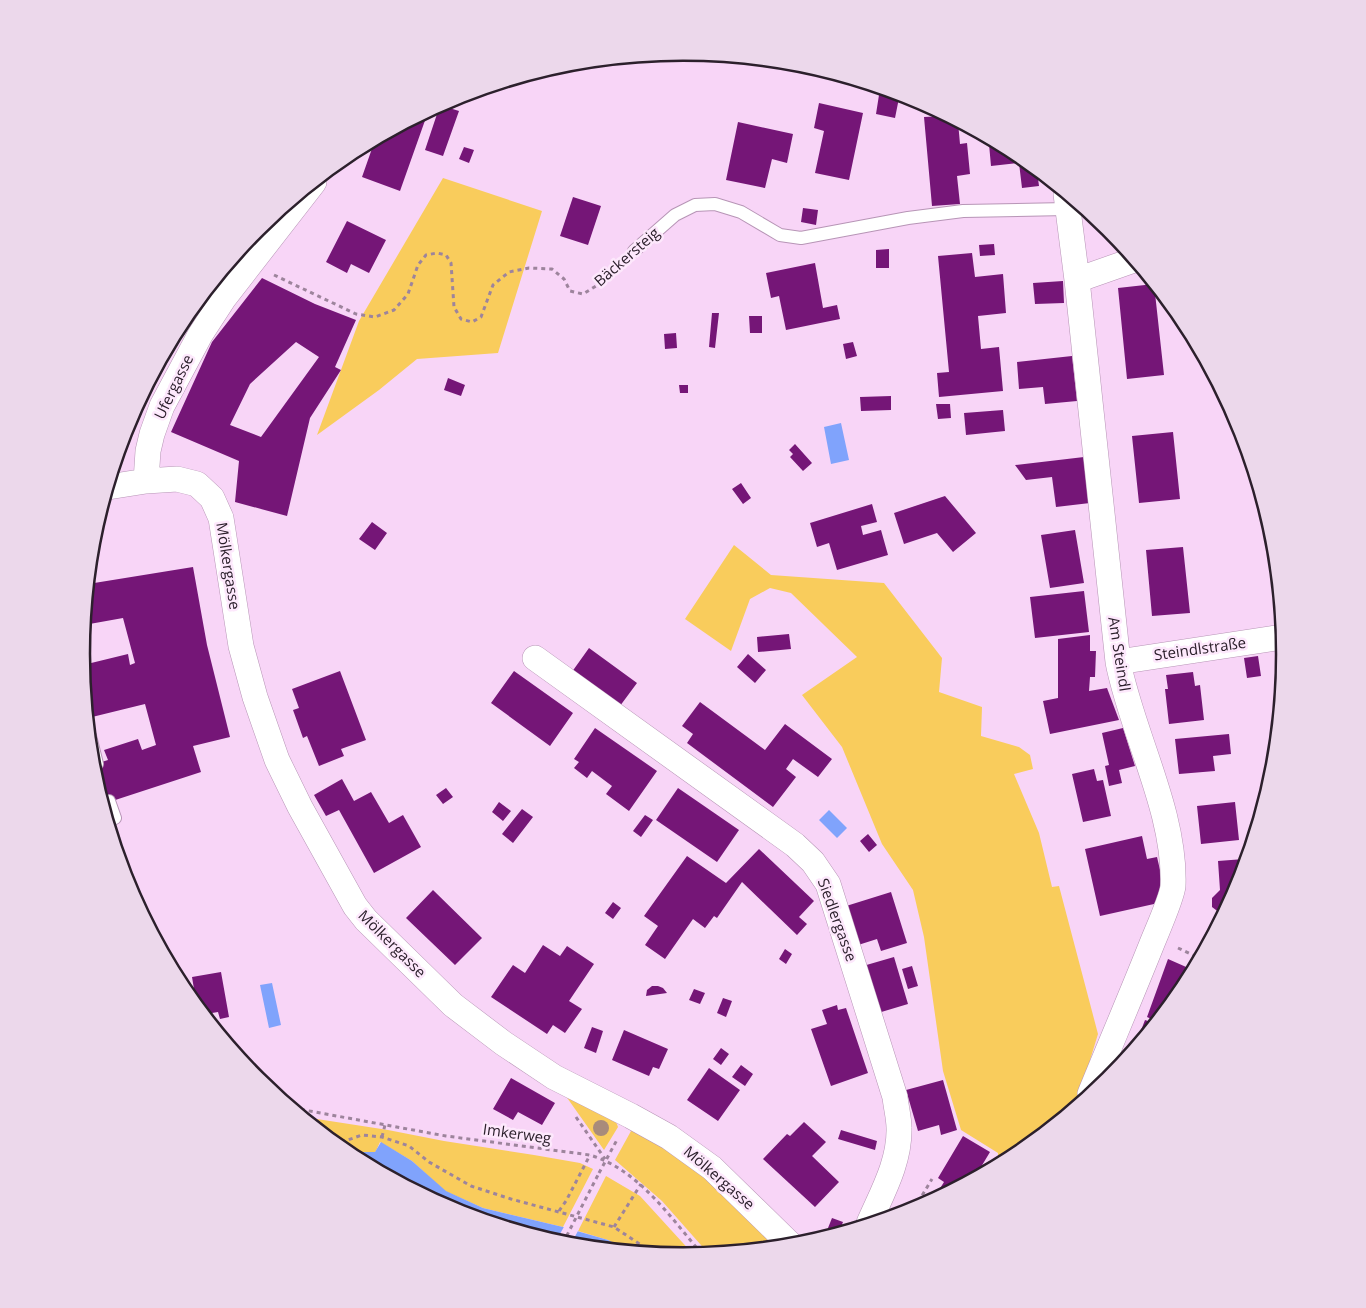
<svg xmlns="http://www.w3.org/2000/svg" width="1366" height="1308" font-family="'Open Sans',sans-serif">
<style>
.green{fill:#f9cc5c}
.water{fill:#80a3fc}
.pier{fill:#f8d5f7}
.building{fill:#751677;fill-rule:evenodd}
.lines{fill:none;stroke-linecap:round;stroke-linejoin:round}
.service-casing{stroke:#b795b6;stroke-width:14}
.minor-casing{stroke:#b795b6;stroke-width:26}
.path{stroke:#9d849c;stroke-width:3;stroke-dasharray:4 4;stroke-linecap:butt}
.service{stroke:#fff;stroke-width:12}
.minor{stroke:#fff;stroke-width:25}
.path-bridge{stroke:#9d849c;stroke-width:3;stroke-dasharray:4 4;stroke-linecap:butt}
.tree{fill:#a88b7b}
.labels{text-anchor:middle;stroke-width:5;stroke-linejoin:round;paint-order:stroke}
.street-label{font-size:15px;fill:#2c202c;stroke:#fde8fc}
.rim{fill:none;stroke:#2c202c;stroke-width:2.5}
</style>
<rect width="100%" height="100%" fill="#f8d5f7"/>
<path class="green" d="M 443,178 L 542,211 L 498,353 L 417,359 L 379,390 L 317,435 L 359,321 Z
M 734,545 L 771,575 L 884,583 L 942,658 L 939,692 L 982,707 L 981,736 L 1019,747 L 1030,755 L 1033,769 L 1014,774 L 1039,833 L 1052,887 L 1059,886 L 1098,1034 L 1076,1106 L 1017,1154 L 998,1164 L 998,1153 L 961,1130 L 943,1071 L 924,937 L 913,890 L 882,844 L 842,747 L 802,695 L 857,657 L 791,593 L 770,588 L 750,599 L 731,651 L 685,619 Z
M 563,1092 L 615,1119 L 618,1127 L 604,1150 Z
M 304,1117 L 388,1130 L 444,1141 L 534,1155 L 580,1163 L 593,1169 L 563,1227 L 483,1208 L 445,1191 L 412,1161 L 380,1142 L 375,1153 L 363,1152 L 350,1155 Z
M 640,1130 L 695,1165 L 783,1246 L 708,1253 L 662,1201 L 615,1160 L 631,1131 Z
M 606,1176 L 640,1196 L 693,1254 L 683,1255 L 627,1250 L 608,1240 L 578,1231 Z"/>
<path class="water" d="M 841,423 L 849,460 L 831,464 L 824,427 Z
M 829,810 L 847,828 L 837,838 L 819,820 Z
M 272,983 L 281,1025 L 269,1028 L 260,985 Z
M 381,1142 L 412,1161 L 446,1191 L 483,1208 L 563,1227 L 608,1240 L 627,1250 L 565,1244 L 453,1210 L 350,1155 L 363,1152 L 375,1152 Z"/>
<path class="pier" d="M 565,1225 L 579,1229 L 571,1244 L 556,1241 Z"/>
<path class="building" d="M 879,95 L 899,98 L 895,118 L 876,114 Z
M 819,103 L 863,113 L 849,180 L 815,173 L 824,131 L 814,128 Z
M 440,105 L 459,111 L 443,156 L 425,150 Z
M 428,112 L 400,191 L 362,177 L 375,140 Z
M 946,116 L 958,122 L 960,144 L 967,143 L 970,174 L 957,176 L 960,204 L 932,206 L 924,117 Z
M 738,122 L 793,134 L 787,163 L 772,159 L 765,188 L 726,180 Z
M 998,143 L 1017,154 L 1037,171 L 1039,186 L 1022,188 L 1019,163 L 991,166 L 989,144 Z
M 464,147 L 474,150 L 469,163 L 459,159 Z
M 573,197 L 601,206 L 588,245 L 560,236 Z
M 803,208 L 818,210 L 816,225 L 801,222 Z
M 347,221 L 386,240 L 369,273 L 351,264 L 347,273 L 326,262 Z
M 994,244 L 995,255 L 980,256 L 979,245 Z
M 889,249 L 889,268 L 876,268 L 876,250 Z
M 972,253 L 975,277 L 1003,274 L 1006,313 L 978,316 L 981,349 L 999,347 L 1003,391 L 939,397 L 937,373 L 949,372 L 938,256 Z
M 815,263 L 823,308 L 837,305 L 840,319 L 786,330 L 779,296 L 771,298 L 766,273 Z
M 262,278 L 315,304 L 356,320 L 335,367 L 341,370 L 310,418 L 287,516 L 235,502 L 239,461 L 171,432 L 212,342 ZM 296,342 L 319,357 L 261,437 L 230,425 L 250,384 Z
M 1063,281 L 1064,303 L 1035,304 L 1033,283 Z
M 1154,284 L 1164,375 L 1127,379 L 1118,288 Z
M 712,313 L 719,313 L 715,348 L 709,347 Z
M 749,316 L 762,316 L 762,333 L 750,333 Z
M 676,333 L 677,348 L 665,349 L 664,334 Z
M 853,342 L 857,356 L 846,359 L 843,344 Z
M 1072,356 L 1077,401 L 1045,404 L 1043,387 L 1019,389 L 1017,362 Z
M 448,378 L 465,385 L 461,396 L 444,390 Z
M 679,385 L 688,385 L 688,393 L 680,393 Z
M 891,396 L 891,410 L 861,411 L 860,397 Z
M 936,404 L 950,404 L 951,418 L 938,419 Z
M 136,407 L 138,408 L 132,427 L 127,425 Z
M 1003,410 L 1005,431 L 966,435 L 964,413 Z
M 1173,432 L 1180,499 L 1139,503 L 1132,436 Z
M 795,444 L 812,463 L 803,471 L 790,457 L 793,454 L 789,450 Z
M 1084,457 L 1090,503 L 1056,507 L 1052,477 L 1026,480 L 1015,465 Z
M 741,483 L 751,498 L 743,504 L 732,489 Z
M 945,496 L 976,533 L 953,552 L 937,533 L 904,544 L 894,513 Z
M 872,504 L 877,522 L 861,526 L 863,535 L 881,530 L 888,555 L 837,570 L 829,543 L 817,547 L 810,523 Z
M 372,522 L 387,533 L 375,550 L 359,539 Z
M 1075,530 L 1084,583 L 1050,588 L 1041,535 Z
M 1183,547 L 1190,613 L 1152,616 L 1146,550 Z
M 193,567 L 207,645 L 230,737 L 193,746 L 201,772 L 103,804 L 92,765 L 108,760 L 104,750 L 138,739 L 142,750 L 156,745 L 145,704 L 88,718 L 84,677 L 86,676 L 83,665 L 128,654 L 130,665 L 135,663 L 123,618 L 84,625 L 88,584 Z
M 1084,591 L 1089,632 L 1035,638 L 1030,597 Z
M 789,634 L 791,649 L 758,652 L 757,637 Z
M 1090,635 L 1090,651 L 1096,651 L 1095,677 L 1090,677 L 1089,691 L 1107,688 L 1119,720 L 1050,734 L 1043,701 L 1058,698 L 1058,639 Z
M 589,648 L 637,683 L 617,710 L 569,676 Z
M 748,654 L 766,670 L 755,683 L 737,667 Z
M 1284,655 L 1283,670 L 1282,670 L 1280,656 Z
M 1258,656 L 1261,676 L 1247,678 L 1244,658 Z
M 340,671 L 366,740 L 341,749 L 344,756 L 319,766 L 307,736 L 303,738 L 293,710 L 299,708 L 292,689 Z
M 514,671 L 573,713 L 550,746 L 491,703 Z
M 1193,672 L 1195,686 L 1200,685 L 1204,720 L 1169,724 L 1165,689 L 1168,689 L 1166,675 Z
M 700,702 L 765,750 L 785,724 L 832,759 L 818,777 L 793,759 L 786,769 L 796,777 L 773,807 L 687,743 L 693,734 L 682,726 Z
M 595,728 L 657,771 L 629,811 L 606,794 L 612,786 L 592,771 L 587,778 L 574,768 L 579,762 L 574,759 Z
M 1123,728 L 1135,766 L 1119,770 L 1122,783 L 1109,786 L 1105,766 L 1109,765 L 1102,733 Z
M 1229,734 L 1231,754 L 1213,756 L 1215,771 L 1179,774 L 1175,739 Z
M 1094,769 L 1097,781 L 1103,780 L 1111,816 L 1083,822 L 1072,774 Z
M 342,779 L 354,801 L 371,792 L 389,823 L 403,815 L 421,847 L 374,873 L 339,810 L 326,816 L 314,795 Z
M 446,788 L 453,797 L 443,804 L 436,795 Z
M 678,788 L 739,830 L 717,862 L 656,820 Z
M 499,802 L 511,811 L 503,821 L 492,812 Z
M 1235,802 L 1239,840 L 1201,844 L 1197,806 Z
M 522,809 L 533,817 L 513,843 L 502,834 Z
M 645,815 L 653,820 L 641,837 L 633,831 Z
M 868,834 L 877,845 L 869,852 L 860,841 Z
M 1142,836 L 1147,859 L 1157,857 L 1164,887 L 1154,904 L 1100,916 L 1085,849 Z
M 759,849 L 814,901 L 799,917 L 807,924 L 797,935 L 742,882 L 717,918 L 714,916 L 705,928 L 693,919 L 665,959 L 645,945 L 658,926 L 644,916 L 687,856 L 726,883 Z
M 1244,859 L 1244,866 L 1239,884 L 1223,913 L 1220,913 L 1212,907 L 1212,898 L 1220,890 L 1218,861 Z
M 433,890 L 482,938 L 455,965 L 406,918 Z
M 891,892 L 907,943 L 881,951 L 877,939 L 855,946 L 843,907 Z
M 613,902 L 621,908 L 613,919 L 605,913 Z
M 543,945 L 560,956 L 567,946 L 594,964 L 569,1001 L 582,1009 L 565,1033 L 553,1025 L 547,1034 L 491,997 L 513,965 L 525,973 Z
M 785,949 L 792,954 L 786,964 L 779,959 Z
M 894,957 L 908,1004 L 878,1013 L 863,966 Z
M 1168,959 L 1193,970 L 1183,988 L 1156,1021 L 1147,1017 Z
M 912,966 L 918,986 L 908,989 L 902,969 Z
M 221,972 L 229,1017 L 220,1019 L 218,1012 L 206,1014 L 207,1018 L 190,997 L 195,995 L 192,977 Z
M 652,986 L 658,986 L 663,988 L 667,993 L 646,996 L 647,990 Z
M 694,989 L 705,993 L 700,1004 L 689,1000 Z
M 723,998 L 732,1001 L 726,1017 L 717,1013 Z
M 837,1005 L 838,1010 L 846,1008 L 868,1073 L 831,1086 L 811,1029 L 827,1024 L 822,1010 Z
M 1145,1020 L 1154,1023 L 1135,1046 Z
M 592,1027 L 603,1031 L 596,1053 L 584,1048 Z
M 624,1030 L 668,1049 L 659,1069 L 653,1067 L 649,1076 L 612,1060 Z
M 721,1048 L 729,1054 L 721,1065 L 713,1059 Z
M 741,1065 L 753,1074 L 745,1086 L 732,1077 Z
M 709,1068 L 740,1090 L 718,1121 L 687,1100 Z
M 511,1078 L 555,1103 L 542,1125 L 518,1112 L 513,1120 L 493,1109 Z
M 943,1080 L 957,1130 L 941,1135 L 939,1125 L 918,1131 L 906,1090 Z
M 804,1122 L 826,1142 L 812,1156 L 839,1182 L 815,1207 L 763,1159 L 787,1134 L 790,1136 Z
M 841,1130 L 877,1141 L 875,1150 L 838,1139 Z
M 963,1136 L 990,1152 L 975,1177 L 934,1198 L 944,1182 L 938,1178 Z
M 832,1218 L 843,1222 L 839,1232 L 828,1228 Z"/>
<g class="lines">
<defs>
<path id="service" d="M 634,251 L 675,215 L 695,205 L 715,204 L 741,212 L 780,235 L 801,238 L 908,218 L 963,211 L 1067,209
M 90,736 L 97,764
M 109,801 L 115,818"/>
<path id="minor" d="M 1066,194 L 1077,280 L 1118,662 C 1132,734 1176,812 1173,886 C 1172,898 1156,933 1151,946 C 1131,996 1110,1045 1090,1094
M 1077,280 L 1134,260
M 146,481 L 148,451 L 152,434 L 162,406 L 200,335 L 224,298 L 314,182
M 108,487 L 146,481 L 177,479 L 197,484 L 212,498 L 221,518 L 241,646 L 255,697 L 277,760 L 300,807 L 355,906 L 366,920 L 453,1005 L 503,1043 L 554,1077 L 631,1116 L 669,1137 L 712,1168 L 791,1245
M 535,658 L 795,845 L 813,862 L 828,884 L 895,1097 C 896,1107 899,1118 899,1128 C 900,1162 882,1193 869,1223
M 1118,662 L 1283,637"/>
</defs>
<use href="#service" class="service-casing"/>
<use href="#minor" class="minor-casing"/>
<path class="path" d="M 274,275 L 356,314 L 375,317 L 394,310 L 408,294 L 418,265 L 426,255 L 437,253 L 446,255 L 451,263 L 454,307 L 461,319 L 472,322 L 481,317 L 493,285 L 509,272 L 529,268 L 552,269 L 564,279 L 570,291 L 583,294 L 596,286 L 621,263
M 1178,948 L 1199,958
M 293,1108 L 446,1136 L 590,1155 C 639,1170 670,1217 702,1254
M 576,1117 L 605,1159
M 382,1137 L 385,1125
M 333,1141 L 345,1141 L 362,1135 L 382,1137 L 409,1146 L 429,1162 L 471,1186 L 511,1199 L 614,1227 L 653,1253
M 599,1173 L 618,1138
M 914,1209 L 932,1179
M 559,1211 L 566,1201 L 590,1155
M 614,1227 L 641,1184"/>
<use href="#service" class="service"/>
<use href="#minor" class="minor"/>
<path class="path-bridge" d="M 563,1243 L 599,1173"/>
</g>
<circle class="tree" cx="601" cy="1128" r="8"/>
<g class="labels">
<g class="street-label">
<text transform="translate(627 257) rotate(-41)" y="5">Bäckersteig</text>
<text transform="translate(174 387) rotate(-64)" y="5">Ufergasse</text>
<text transform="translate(228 566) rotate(81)" y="5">Mölkergasse</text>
<text transform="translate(1200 649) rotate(-8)" y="5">Steindlstraße</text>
<text transform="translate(1119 654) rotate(81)" y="5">Am Steindl</text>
<text transform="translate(837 920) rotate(70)" y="5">Siedlergasse</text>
<text transform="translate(392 944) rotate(45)" y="5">Mölkergasse</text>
<text transform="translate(517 1134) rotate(8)" y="5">Imkerweg</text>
<text transform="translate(719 1178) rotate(41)" y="5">Mölkergasse</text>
</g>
</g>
<path d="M0 0H1366V1308H0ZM90 654a593 593 0 1 1 1186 0a593 593 0 1 1-1186 0Z" fill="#ecd8eb" fill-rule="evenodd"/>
<path class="rim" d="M90 654a593 593 0 1 1 1186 0a593 593 0 1 1-1186 0Z"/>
</svg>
